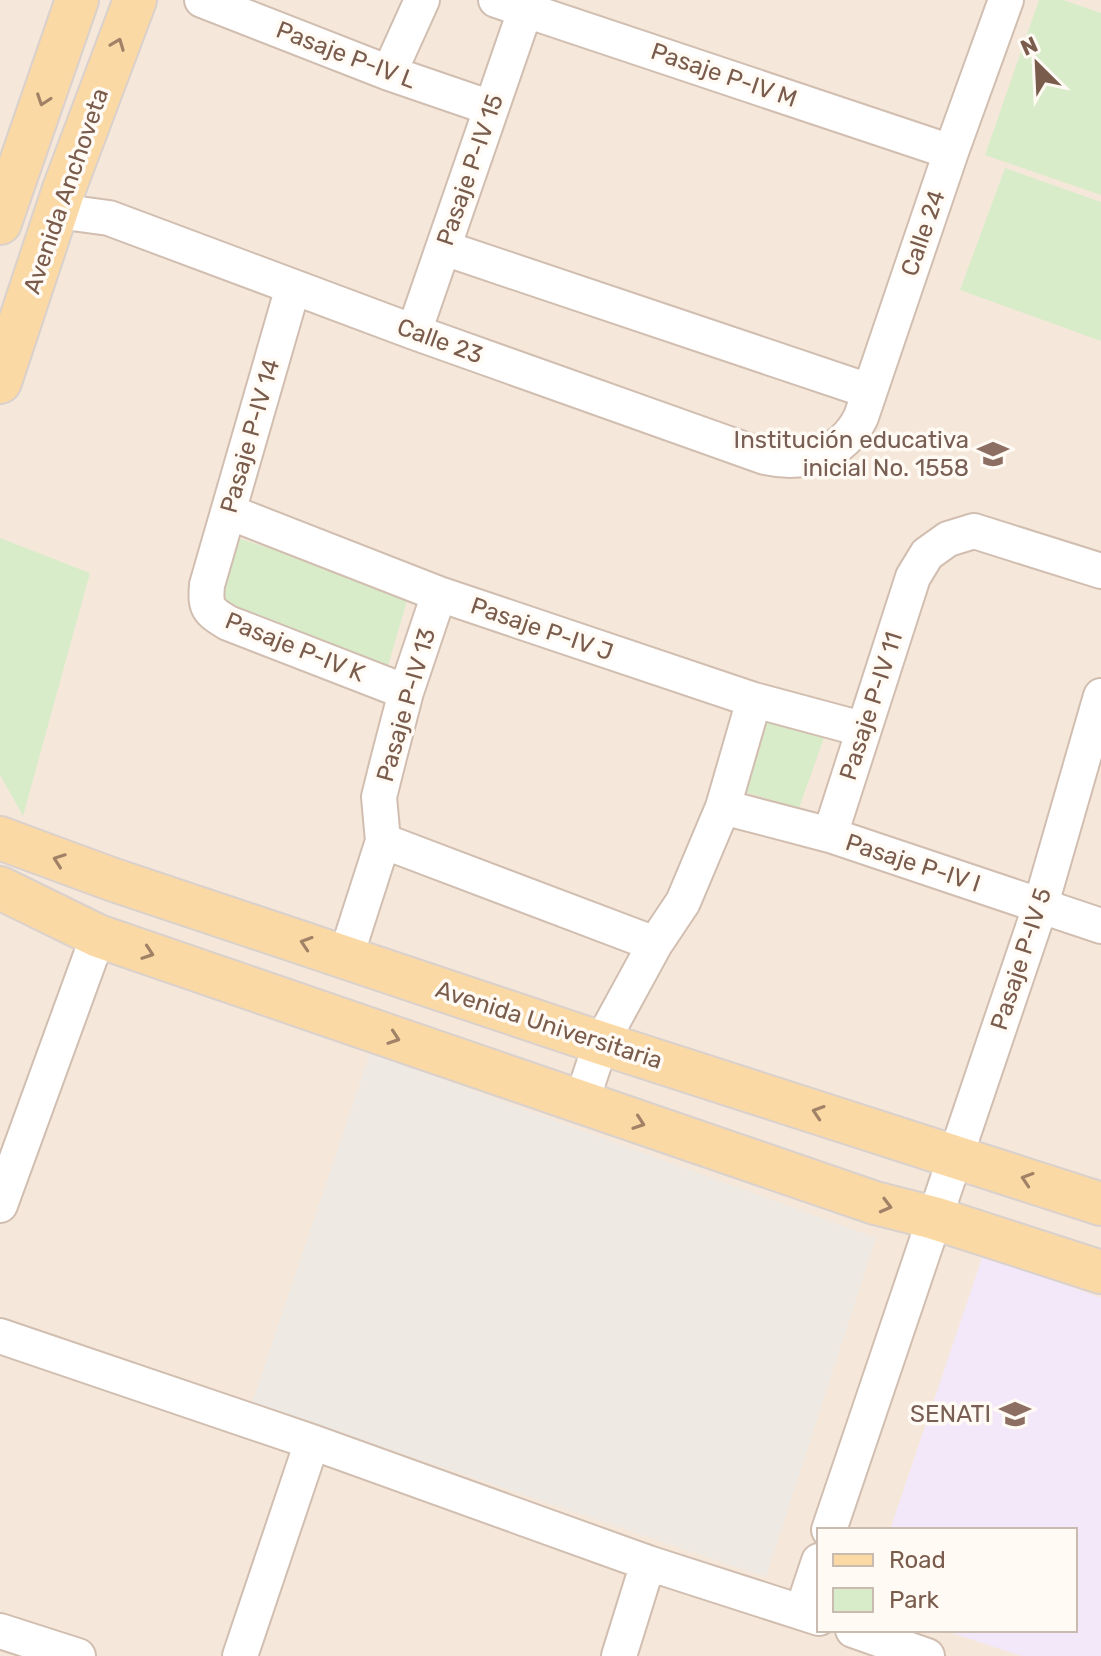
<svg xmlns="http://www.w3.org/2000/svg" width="1101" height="1656" font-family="Rubik,sans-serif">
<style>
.residential{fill:#f5e8da;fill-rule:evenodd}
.industrial{fill:#efe9e4}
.education{fill:#f3e8fa}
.green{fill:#d8ecc9}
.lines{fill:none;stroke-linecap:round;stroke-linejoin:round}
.minor-casing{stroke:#d1beb0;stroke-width:38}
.major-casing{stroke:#dad1cd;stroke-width:46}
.minor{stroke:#fff;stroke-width:34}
.major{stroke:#fbd9a5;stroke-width:42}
.oneway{stroke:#a18267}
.labels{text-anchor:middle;stroke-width:7;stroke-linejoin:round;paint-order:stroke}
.street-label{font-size:24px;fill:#7a5c4d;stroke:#fffaf3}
.education-label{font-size:24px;fill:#785e54;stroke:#fffaf3;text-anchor:end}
</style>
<rect width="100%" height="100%" fill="#fdf6ec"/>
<path class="residential" d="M 0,0 L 1101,0 L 1101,1656 L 0,1656 ZM 819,1530 L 1075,1530 L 1075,1630 L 819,1630 Z"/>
<path class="industrial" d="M 370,1053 L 876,1238 L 766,1577 L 252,1403 Z"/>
<path class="education" d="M 983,1255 L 1101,1298 L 1101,1656 L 1022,1656 L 943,1630 L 1075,1630 L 1075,1530 L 890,1530 Z"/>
<path class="green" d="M 1039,0 L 1063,0 L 1101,13 L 1101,195 L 985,155 Z
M 1005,168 L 1101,202 L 1101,341 L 960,290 Z
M 235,537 L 409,594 L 387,669 L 212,611 Z
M 0,538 L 90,573 L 23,816 L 0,775 Z
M 759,716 L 825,735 L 799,808 L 734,789 Z"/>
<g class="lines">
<defs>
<path id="minor" d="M 202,0 L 389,73 L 491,108
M 496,0 L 951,152
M 389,73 L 422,0
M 57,211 L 109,218 L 414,332 L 765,457 C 805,466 843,454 861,417 L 951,152 L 1006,0
M 444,248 L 869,391
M 293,287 L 207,585 C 205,608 208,611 228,623 L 406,692
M 414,332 L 526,8
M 229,512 L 439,594 L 754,700 L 862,729
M 723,807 L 830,835 L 1101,926
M 830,835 L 913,577 L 927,554 L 948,539 L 974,531 L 1101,571
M 383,841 L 655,944
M 346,956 L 383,841 L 379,797 L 389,757 L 406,692 L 439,594
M 581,1103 L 601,1043 L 655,944 L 683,902 L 723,807 L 754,700
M 0,1205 L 98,936
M 0,1336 L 312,1442 L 648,1563
M 829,1530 L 1041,904 L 1101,696
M 802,1612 L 819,1561
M 853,1630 L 927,1656
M 0,1631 L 78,1656
M 240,1656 L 312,1442
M 619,1656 L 648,1563 L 819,1618"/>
<path id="major" d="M 0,223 L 77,0
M 0,382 L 64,189 L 135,0
M 0,838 L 111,879 L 601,1043 L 1101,1204
M 0,888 L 98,936 L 875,1203 L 934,1218 L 1101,1272"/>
</defs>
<use href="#minor" class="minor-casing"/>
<use href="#major" class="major-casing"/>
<use href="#minor" class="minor"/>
<use href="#major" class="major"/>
</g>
<defs><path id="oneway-chevron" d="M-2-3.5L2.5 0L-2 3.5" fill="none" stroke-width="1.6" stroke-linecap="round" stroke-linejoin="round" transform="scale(2)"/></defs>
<g class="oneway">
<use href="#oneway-chevron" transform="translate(118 44) rotate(-69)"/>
<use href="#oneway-chevron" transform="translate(43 100) rotate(109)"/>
<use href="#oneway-chevron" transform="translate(59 860) rotate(-160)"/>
<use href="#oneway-chevron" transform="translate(306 943) rotate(-162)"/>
<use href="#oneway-chevron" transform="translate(148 953) rotate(19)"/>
<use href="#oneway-chevron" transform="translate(394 1038) rotate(19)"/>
<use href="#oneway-chevron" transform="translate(818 1112) rotate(-162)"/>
<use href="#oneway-chevron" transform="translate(639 1123) rotate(19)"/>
<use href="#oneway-chevron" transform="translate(1027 1179) rotate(-162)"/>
<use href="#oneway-chevron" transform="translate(886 1206) rotate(15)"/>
</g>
<defs>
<symbol id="school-bare" viewBox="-9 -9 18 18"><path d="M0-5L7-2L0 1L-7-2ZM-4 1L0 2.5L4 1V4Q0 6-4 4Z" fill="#8d6e63" stroke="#fffaf3" stroke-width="2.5" paint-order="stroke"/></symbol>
<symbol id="university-bare" viewBox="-9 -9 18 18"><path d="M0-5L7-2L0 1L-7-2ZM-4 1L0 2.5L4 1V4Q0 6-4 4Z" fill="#8d6e63" stroke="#fffaf3" stroke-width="2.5" paint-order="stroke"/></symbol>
</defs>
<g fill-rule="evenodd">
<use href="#school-bare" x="971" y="432" width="44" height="44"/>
<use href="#university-bare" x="993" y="1392" width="44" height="44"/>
</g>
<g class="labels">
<g class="street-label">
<text transform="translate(346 55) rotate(21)" y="8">Pasaje P-IV L</text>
<text transform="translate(724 75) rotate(19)" y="8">Pasaje P-IV M</text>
<text transform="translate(470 170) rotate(-71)" y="8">Pasaje P-IV 15</text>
<text transform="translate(66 191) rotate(-71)" y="8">Avenida Anchoveta</text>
<text transform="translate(923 233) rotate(-71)" y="8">Calle 24</text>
<text transform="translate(440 341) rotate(20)" y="8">Calle 23</text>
<text transform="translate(250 436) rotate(-74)" y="8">Pasaje P-IV 14</text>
<text transform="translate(542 629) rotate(19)" y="8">Pasaje P-IV J</text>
<text transform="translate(295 647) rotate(22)" y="8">Pasaje P-IV K</text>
<text transform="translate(406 705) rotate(-74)" y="8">Pasaje P-IV 13</text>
<text transform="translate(871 706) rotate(-72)" y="8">Pasaje P-IV 11</text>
<text transform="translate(913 863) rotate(18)" y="8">Pasaje P-IV I</text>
<text transform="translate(1021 959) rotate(-72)" y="8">Pasaje P-IV 5</text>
<text transform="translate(549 1025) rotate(18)" y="8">Avenida Universitaria</text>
</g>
<g class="education-label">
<text x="969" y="448">Institución educativa<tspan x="969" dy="28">inicial No. 1558</tspan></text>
<text x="991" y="1422">SENATI</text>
</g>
</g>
<rect x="817" y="1528" width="260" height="104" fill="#fffaf3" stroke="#cabbb1" stroke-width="2"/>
<rect x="833" y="1554" width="40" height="12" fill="#fbd9a5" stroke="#cabbb1" stroke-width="2"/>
<text x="889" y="1568" font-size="24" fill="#7a5c4d">Road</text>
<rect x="833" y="1588" width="40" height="24" fill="#d8ecc9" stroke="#cabbb1" stroke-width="2"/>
<text x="889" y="1608" font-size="24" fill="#7a5c4d">Park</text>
<g transform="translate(1037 64) rotate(336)" stroke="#fffaf3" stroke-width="6" paint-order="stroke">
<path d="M0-6L14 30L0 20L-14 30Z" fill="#7a5c4d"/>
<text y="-12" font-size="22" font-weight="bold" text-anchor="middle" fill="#7a5c4d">N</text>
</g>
</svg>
